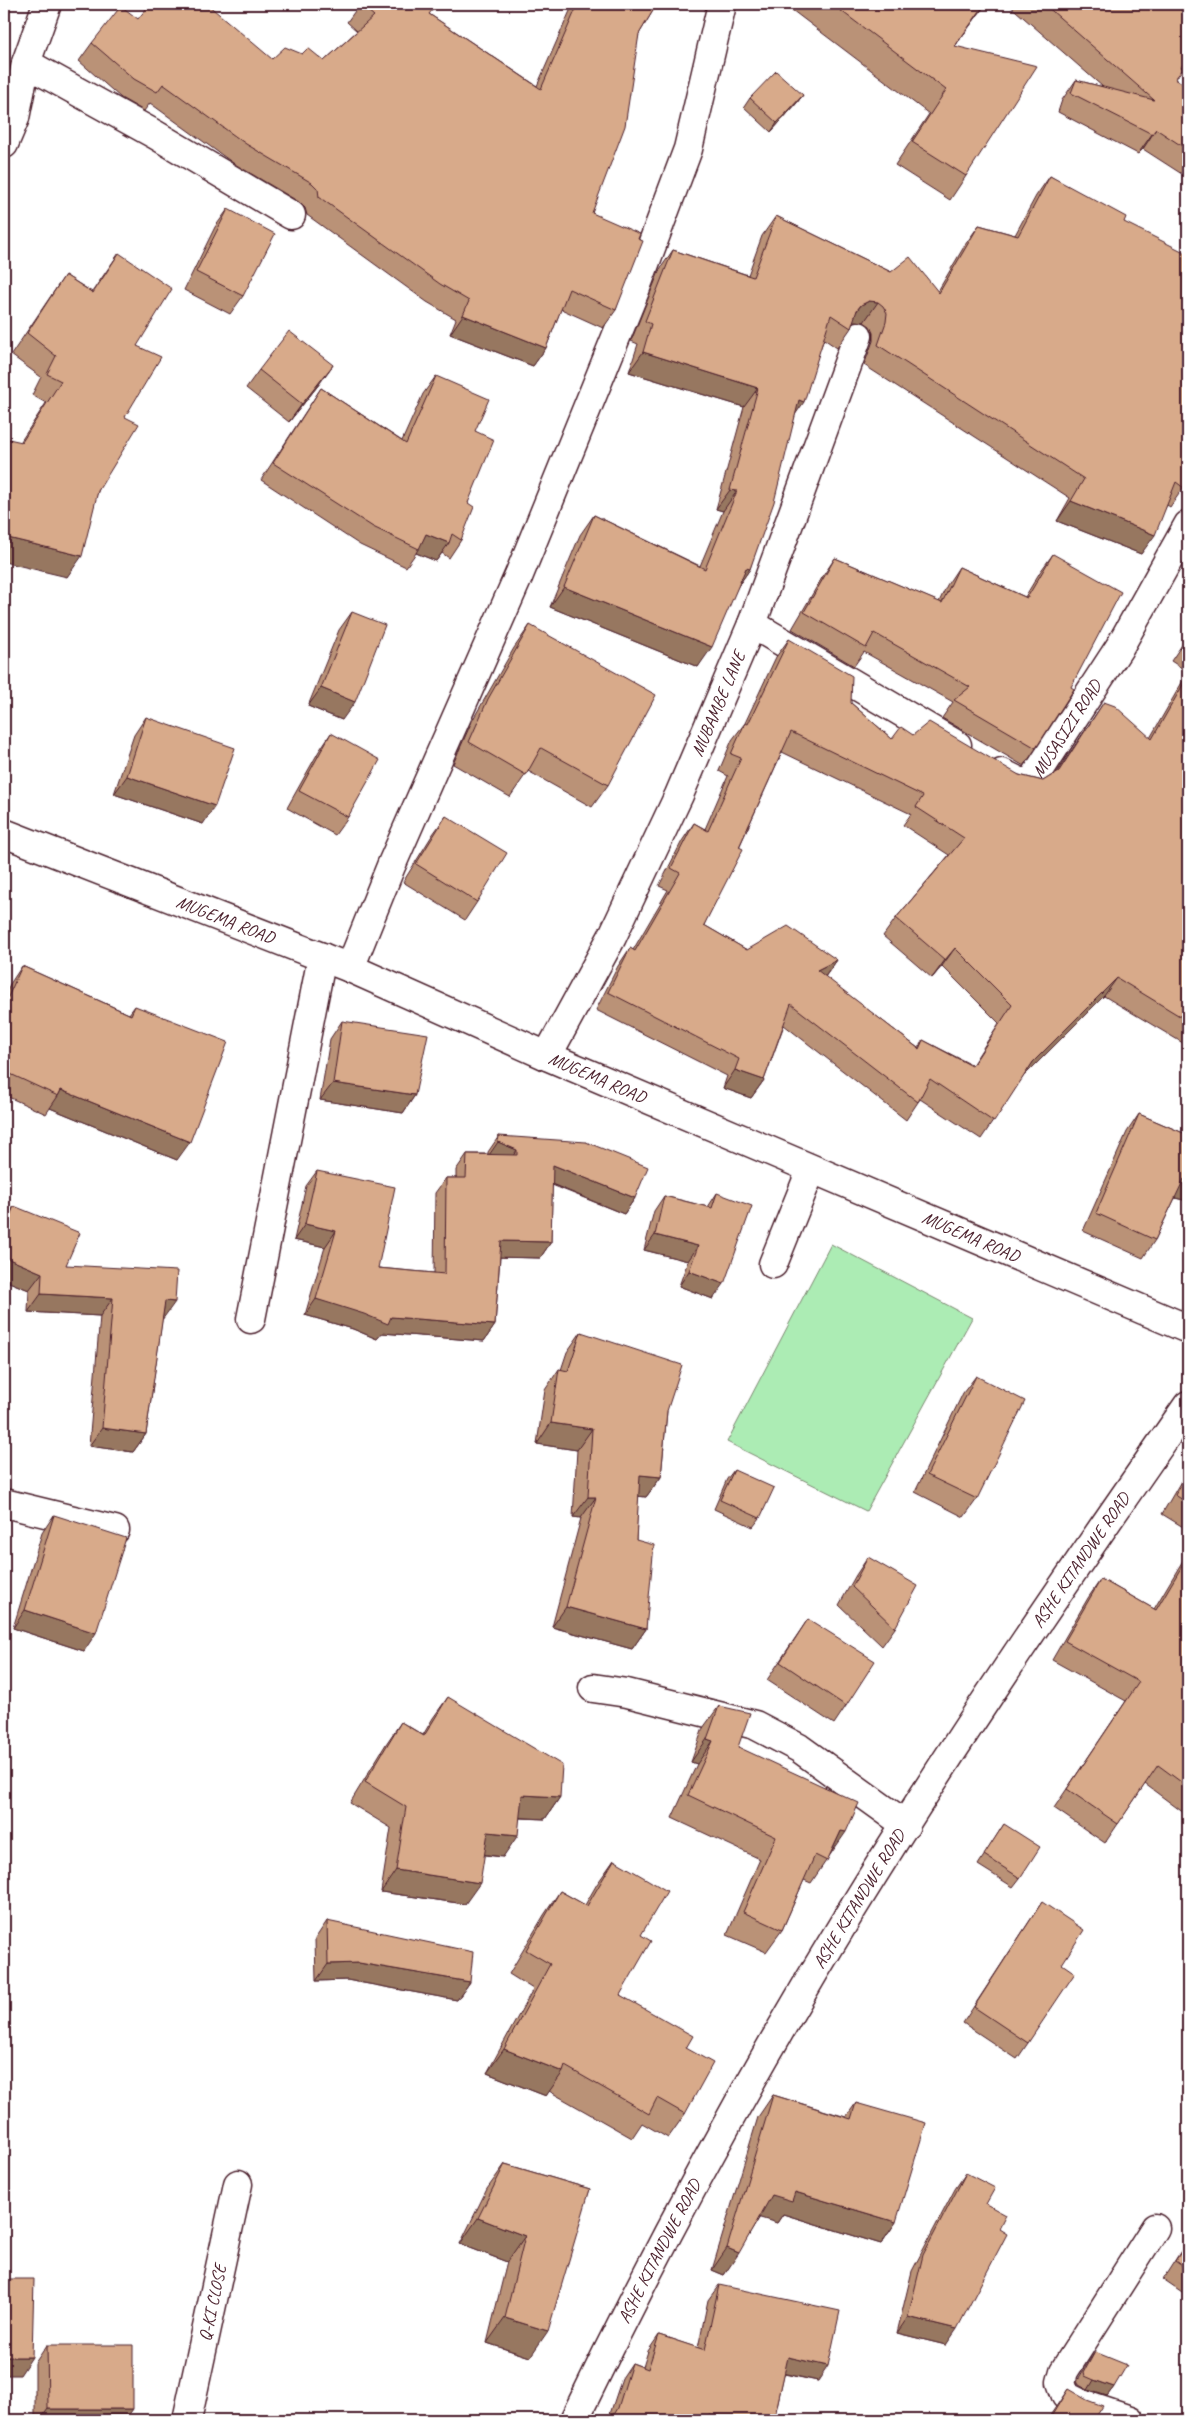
<svg xmlns="http://www.w3.org/2000/svg" width="1192" height="2424" font-family="Caveat,sans-serif">
<style>
.green{fill:#acecb4;stroke:#7b8670}
.lines{fill:none;stroke-linecap:round;stroke-linejoin:round}
.street-casing{stroke:#4a1f2b;stroke-width:31}
.secondary-casing{stroke:#4a1f2b;stroke-width:31}
.street{stroke:#fff;stroke-width:28}
.secondary{stroke:#fff;stroke-width:28}
.wall{fill:#ba9277;stroke:#4a1f2b;fill-rule:evenodd}
.shaded-wall{fill:#977761;stroke:#4a1f2b}
.building{fill:#d8aa8a;stroke:#4a1f2b;fill-rule:evenodd}
.labels{text-anchor:middle;stroke-width:4;stroke-linejoin:round;paint-order:stroke}
.street-label{font-size:18px;fill:#4a1f2b;stroke:#fff}
</style>
<rect width="100%" height="100%" fill="#fff"/>
<filter id="ink" filterUnits="userSpaceOnUse"><feTurbulence type="fractalNoise" baseFrequency=".02" numOctaves="2"/><feDisplacementMap in="SourceGraphic" scale="10" xChannelSelector="R" yChannelSelector="G"/><feConvolveMatrix kernelMatrix="1 2 1 2 8 2 1 2 1" color-interpolation-filters="sRGB"/></filter>
<g filter="url(#ink)">
<path class="green" d="M 831,1244 L 972,1318 L 866,1511 L 727,1442 Z"/>
<g class="lines">
<defs>
<g id="street">
<path d="M 26,63 L 156,135 L 291,215"/>
<path d="M 4,144 L 15,118 L 26,63 L 47,4"/>
<path d="M 752,624 L 957,745"/>
<path id="s1" d="M 1002,773 L 1022,783 L 1033,780 L 1119,648 L 1188,525"/>
<path d="M 350,968 L 391,866 L 519,575 L 634,293 L 688,149 L 722,4"/>
<path id="s2" d="M 547,1056 L 612,937 L 679,795 L 752,624 L 858,336"/>
<path d="M 773,1264 L 811,1170"/>
<path d="M 251,1319 L 322,957"/>
<path d="M 4,1503 L 115,1530"/>
<path d="M 593,1688 L 627,1693 L 755,1725 L 799,1748 L 906,1825"/>
<path id="s3" d="M 187,2420 L 238,2184"/>
<path id="s4" d="M 574,2420 C 658,2246 750,2076 851,1911 C 957,1738 1072,1571 1188,1405"/>
<path d="M 1130,2420 L 1082,2404 L 1066,2396 L 1061,2382 L 1064,2371 L 1155,2228"/>
</g>
<g id="secondary">
<path id="s5" d="M 4,833 L 350,968 L 547,1056 L 1188,1329"/>
</g>
</defs>
<use href="#street" class="street-casing"/>
<use href="#secondary" class="secondary-casing"/>
<use href="#street" class="street"/>
<use href="#secondary" class="secondary"/>
</g>
<path class="wall" d="M 360,4 L 429,14 L 537,86 L 573,4 L 657,4 L 639,34 L 592,213 L 638,239 L 616,310 L 603,328 L 561,309 L 546,348 L 533,366 L 450,334 L 456,319 L 427,302 L 307,215 L 305,208 L 299,202 L 233,163 L 150,103 L 144,111 L 121,98 L 79,61 L 92,43 L 138,19 L 272,59 L 302,54 L 324,61 L 357,31 L 347,22 Z
M 784,4 L 986,4 L 955,46 L 966,176 L 950,200 L 895,165 L 929,114 Z
M 1008,4 L 1188,4 L 1188,59 L 1182,68 L 1176,79 L 1188,87 L 1188,178 L 1143,149 L 1138,154 L 1058,112 L 1062,100 L 1076,80 L 1103,87 Z
M 803,95 L 796,104 L 771,132 L 744,107 L 750,98 Z
M 1050,176 L 1124,222 L 1187,427 L 1188,481 L 1170,507 L 1167,505 L 1141,554 L 1057,521 L 1070,498 L 864,365 L 873,341 L 873,333 L 870,326 L 864,322 L 855,321 L 853,322 L 851,328 L 837,348 L 824,339 L 795,415 L 750,569 L 738,586 L 698,667 L 550,607 L 580,535 L 594,515 L 700,566 L 723,511 L 716,509 L 744,407 L 629,372 L 638,344 L 631,341 L 660,269 L 673,250 L 748,275 L 762,236 L 776,216 L 891,272 L 938,291 L 965,245 L 979,225 L 1015,235 L 1036,196 Z
M 228,209 L 243,296 L 230,314 L 184,290 L 215,227 Z
M 119,253 L 137,346 L 125,417 L 67,577 L 21,441 L 46,403 L 32,395 L 41,377 L 11,355 L 65,275 L 92,292 Z
M 259,370 L 320,383 L 289,422 L 246,388 Z
M 436,376 L 475,431 L 468,503 L 461,540 L 449,558 L 442,553 L 436,561 L 416,553 L 406,567 L 360,545 L 261,480 L 321,388 L 402,441 L 423,394 Z
M 1053,554 L 1036,748 L 1024,766 L 942,718 L 953,702 L 864,652 L 854,666 L 792,629 L 823,576 L 835,558 L 939,602 L 947,585 L 959,567 L 1025,597 L 1040,572 Z
M 352,612 L 342,720 L 308,706 L 339,630 Z
M 530,625 L 608,785 L 592,807 L 528,771 L 510,797 L 453,764 L 472,721 L 514,648 Z
M 1188,636 L 1188,1046 L 1104,996 L 1023,1077 L 981,1139 L 920,1099 L 906,1120 L 784,1025 L 764,1080 L 751,1098 L 723,1088 L 727,1076 L 596,1010 L 618,966 L 630,948 L 633,950 L 668,890 L 659,886 L 682,841 L 694,823 L 705,829 L 728,776 L 719,771 L 732,740 L 745,723 L 776,657 L 789,639 L 851,703 L 892,739 L 913,735 L 1019,775 L 1043,781 L 1057,772 L 1104,702 L 1150,738 L 1188,672 L 1171,661 ZM 782,752 L 911,814 L 903,825 L 949,855 L 896,918 L 883,936 L 932,978 L 942,966 L 999,1023 L 972,1065 L 923,1040 L 918,1048 L 825,977 L 837,960 L 747,950 L 704,925 Z
M 146,717 L 203,824 L 114,794 L 134,735 Z
M 331,733 L 348,817 L 335,835 L 287,808 L 319,751 Z
M 446,816 L 477,902 L 465,920 L 403,882 L 433,834 Z
M 22,966 L 129,1014 L 135,1006 L 177,1160 L 50,1108 L 46,1114 L 4,1095 L 4,997 L 10,984 Z
M 342,1021 L 415,1095 L 403,1113 L 320,1100 L 330,1039 Z
M 1188,1058 L 1188,1070 L 1184,1068 Z
M 1139,1114 L 1188,1135 L 1188,1201 L 1175,1198 L 1155,1240 L 1143,1258 L 1083,1231 L 1127,1132 Z
M 499,1136 L 635,1198 L 624,1214 L 552,1185 L 551,1242 L 540,1258 L 500,1257 L 495,1325 L 484,1341 L 382,1333 L 377,1339 L 353,1329 L 305,1315 L 325,1247 L 294,1240 L 306,1186 L 317,1171 L 378,1268 L 434,1273 L 435,1193 L 446,1178 L 456,1178 L 456,1170 L 467,1154 L 488,1154 L 488,1152 Z
M 717,1193 L 713,1299 L 679,1286 L 688,1261 L 644,1250 L 654,1211 L 664,1196 L 708,1207 Z
M 14,1206 L 66,1265 L 162,1320 L 146,1434 L 133,1452 L 89,1446 L 100,1316 L 28,1312 L 29,1290 L 4,1280 L 4,1221 Z
M 581,1332 L 667,1411 L 661,1477 L 646,1497 L 638,1496 L 636,1540 L 646,1629 L 632,1649 L 552,1627 L 581,1518 L 573,1517 L 577,1450 L 537,1444 L 545,1390 L 559,1369 L 561,1370 L 567,1352 Z
M 976,1376 L 977,1499 L 964,1517 L 915,1492 L 963,1393 Z
M 1188,1469 L 1188,1530 L 1162,1514 Z
M 734,1470 L 760,1518 L 753,1527 L 714,1509 L 727,1479 Z
M 54,1515 L 84,1651 L 13,1628 L 42,1533 Z
M 1188,1552 L 1188,1816 L 1145,1784 L 1105,1843 L 1054,1808 L 1126,1701 L 1052,1660 L 1088,1598 L 1101,1579 L 1154,1609 Z
M 868,1557 L 895,1628 L 882,1646 L 839,1605 L 856,1575 Z
M 808,1619 L 846,1706 L 834,1724 L 767,1680 Z
M 448,1697 L 560,1797 L 545,1819 L 520,1818 L 503,1857 L 484,1855 L 465,1904 L 381,1892 L 391,1828 L 350,1803 L 386,1744 L 401,1722 L 423,1735 L 433,1718 Z
M 719,1706 L 738,1747 L 830,1855 L 811,1883 L 804,1880 L 782,1930 L 766,1952 L 727,1935 L 760,1859 L 672,1818 L 697,1764 L 691,1762 L 703,1728 Z
M 1004,1824 L 1020,1878 L 1013,1887 L 978,1865 Z
M 614,1860 L 641,1935 L 620,1995 L 686,2048 L 685,2114 L 668,2138 L 642,2123 L 632,2138 L 549,2091 L 546,2096 L 487,2073 L 533,1989 L 509,1974 L 544,1915 L 560,1891 L 585,1905 L 597,1884 Z
M 1042,1902 L 1062,1964 L 1028,2043 L 1017,2059 L 963,2023 Z
M 327,1921 L 470,1982 L 457,2000 L 347,1980 L 316,1981 L 315,1939 Z
M 773,2095 L 846,2117 L 856,2103 L 896,2222 L 881,2244 L 783,2214 L 777,2223 L 760,2217 L 724,2275 L 712,2270 L 758,2117 Z
M 505,2164 L 590,2189 L 530,2357 L 487,2343 L 507,2262 L 460,2244 L 487,2189 Z
M 966,2173 L 986,2204 L 999,2229 L 946,2345 L 897,2333 L 912,2271 L 955,2189 Z
M 1188,2240 L 1188,2296 L 1163,2279 Z
M 719,2285 L 818,2381 L 784,2374 L 774,2420 L 608,2420 L 622,2378 L 632,2363 L 643,2367 L 648,2351 L 659,2335 L 698,2348 L 708,2300 Z
M 47,2345 L 125,2420 L 35,2420 L 35,2363 Z
M 1095,2352 L 1114,2387 L 1107,2396 L 1088,2390 L 1079,2385 L 1077,2381 L 1089,2361 Z
M 1068,2389 L 1094,2420 L 1047,2420 Z"/>
<path class="shaded-wall" d="M 985,4 L 986,4 L 938,69 L 955,46 Z
M 803,95 L 796,104 L 771,132 L 777,123 Z
M 1156,129 L 1143,149 L 1138,154 L 1152,134 Z
M 869,301 L 878,302 L 864,322 L 855,321 L 848,324 L 861,305 Z
M 463,315 L 546,348 L 533,366 L 450,334 Z
M 643,352 L 758,388 L 744,407 L 629,372 Z
M 333,365 L 320,383 L 289,422 L 302,404 Z
M 799,400 L 804,402 L 790,422 Z
M 730,490 L 737,491 L 723,511 L 716,509 Z
M 1071,501 L 1155,535 L 1141,554 L 1057,521 Z
M 426,534 L 449,543 L 436,561 L 416,553 Z
M 4,537 L 82,556 L 67,577 L 4,562 Z
M 746,568 L 750,569 L 736,589 Z
M 564,587 L 712,647 L 698,667 L 550,607 Z
M 321,688 L 355,702 L 342,720 L 308,706 Z
M 127,776 L 215,806 L 203,824 L 114,794 Z
M 955,948 L 942,966 L 932,978 L 945,960 Z
M 837,960 L 824,978 L 817,970 Z
M 1117,978 L 1104,996 L 1020,1080 L 1033,1062 Z
M 735,1070 L 764,1080 L 751,1098 L 723,1088 Z
M 333,1083 L 415,1095 L 403,1113 L 320,1100 Z
M 61,1090 L 190,1142 L 177,1160 L 50,1108 L 58,1096 Z
M 498,1142 L 517,1150 L 506,1166 L 487,1158 Z
M 553,1165 L 635,1198 L 624,1214 L 542,1180 Z
M 1184,1179 L 1188,1180 L 1188,1201 L 1171,1197 Z
M 305,1224 L 336,1231 L 325,1247 L 294,1240 Z
M 655,1235 L 698,1246 L 688,1261 L 644,1250 Z
M 501,1241 L 551,1242 L 540,1258 L 490,1257 Z
M 4,1257 L 42,1273 L 29,1290 L 4,1280 Z
M 689,1271 L 724,1284 L 713,1299 L 679,1286 Z
M 41,1294 L 113,1298 L 100,1316 L 28,1312 Z
M 316,1299 L 391,1317 L 495,1325 L 484,1341 L 382,1333 L 377,1339 L 353,1329 L 305,1315 Z
M 165,1301 L 175,1302 L 162,1320 Z
M 551,1423 L 592,1429 L 577,1450 L 537,1444 Z
M 102,1428 L 146,1434 L 133,1452 L 89,1446 Z
M 640,1475 L 661,1477 L 646,1497 L 625,1495 Z
M 588,1497 L 596,1497 L 581,1518 L 573,1517 Z
M 566,1607 L 646,1629 L 632,1649 L 552,1627 Z
M 25,1610 L 96,1633 L 84,1651 L 13,1628 Z
M 707,1739 L 713,1741 L 697,1764 L 691,1762 Z
M 522,1795 L 560,1797 L 545,1819 L 507,1817 Z
M 841,1831 L 846,1832 L 830,1855 Z
M 488,1832 L 518,1835 L 503,1857 L 473,1853 Z
M 396,1870 L 480,1883 L 465,1904 L 381,1892 Z
M 359,1963 L 470,1982 L 457,2000 L 347,1980 L 316,1981 L 328,1964 Z
M 504,2049 L 563,2072 L 546,2096 L 487,2073 Z
M 795,2192 L 896,2222 L 881,2244 L 783,2214 L 777,2223 L 757,2217 L 772,2195 Z
M 478,2218 L 525,2236 L 507,2262 L 460,2244 Z
M 727,2248 L 739,2253 L 724,2275 L 712,2270 Z
M 908,2317 L 957,2329 L 946,2345 L 897,2333 Z
M 505,2318 L 548,2331 L 530,2357 L 487,2343 Z
M 4,2357 L 32,2357 L 20,2375 L 4,2375 Z
M 788,2357 L 828,2366 L 818,2381 L 777,2372 Z
M 1094,2380 L 1114,2387 L 1107,2396 L 1088,2390 Z
M 48,2409 L 133,2409 L 125,2420 L 40,2420 Z
M 709,2414 L 738,2420 L 705,2420 Z"/>
<path class="building" d="M 150,4 L 207,4 L 272,59 L 285,47 L 302,54 L 308,48 L 324,61 L 374,16 L 360,4 L 437,4 L 429,14 L 541,89 L 578,4 L 657,4 L 639,34 L 625,126 L 592,213 L 640,234 L 638,239 L 643,241 L 616,310 L 569,289 L 546,348 L 463,315 L 469,301 L 440,284 L 319,197 L 318,189 L 312,183 L 246,144 L 163,84 L 157,92 L 134,79 L 92,43 L 121,6 L 138,19 Z
M 832,4 L 985,4 L 955,46 L 1037,66 L 966,176 L 912,142 L 946,90 Z
M 1044,4 L 1188,4 L 1188,58 L 1181,67 L 1183,69 L 1175,79 L 1188,87 L 1188,150 L 1156,129 L 1152,134 L 1071,93 L 1076,80 L 1154,100 Z
M 776,71 L 803,95 L 777,123 L 750,98 Z
M 1050,176 L 1126,217 L 1124,222 L 1188,254 L 1188,426 L 1187,427 L 1188,428 L 1188,481 L 1184,488 L 1176,482 L 1155,535 L 1071,501 L 1084,479 L 878,345 L 886,322 L 887,313 L 883,306 L 878,302 L 869,301 L 861,305 L 857,310 L 851,328 L 831,315 L 804,402 L 799,400 L 774,502 L 750,569 L 746,568 L 712,647 L 564,587 L 594,515 L 705,569 L 737,491 L 730,490 L 758,388 L 643,352 L 651,324 L 645,321 L 673,250 L 753,277 L 776,216 L 891,272 L 910,257 L 939,293 L 979,225 L 1018,236 Z
M 228,209 L 275,234 L 243,296 L 196,272 Z
M 119,253 L 172,289 L 137,346 L 161,357 L 125,417 L 139,424 L 98,491 L 82,556 L 4,537 L 4,438 L 22,442 L 61,381 L 47,374 L 56,356 L 27,333 L 65,275 L 93,293 Z
M 289,331 L 333,365 L 302,404 L 259,370 Z
M 436,376 L 489,399 L 475,431 L 494,440 L 468,503 L 474,507 L 461,540 L 452,534 L 449,543 L 426,534 L 419,549 L 373,527 L 273,463 L 321,388 L 406,444 Z
M 1053,554 L 1121,592 L 1071,687 L 1074,689 L 1036,748 L 954,700 L 970,687 L 874,633 L 866,648 L 804,612 L 835,558 L 942,603 L 959,567 L 1027,598 Z
M 352,612 L 385,625 L 355,702 L 321,688 Z
M 530,625 L 656,695 L 608,785 L 541,748 L 526,775 L 469,742 L 488,699 Z
M 1188,637 L 1188,646 L 1184,643 Z
M 789,639 L 852,676 L 851,703 L 892,739 L 901,727 L 913,735 L 929,722 L 1019,775 L 1043,781 L 1059,771 L 1104,702 L 1115,706 L 1152,739 L 1188,676 L 1188,1021 L 1117,978 L 1033,1062 L 994,1122 L 930,1079 L 918,1102 L 791,1004 L 764,1080 L 735,1070 L 739,1059 L 608,992 L 630,948 L 635,951 L 680,873 L 671,868 L 694,823 L 708,831 L 741,758 L 731,754 L 745,723 L 748,724 ZM 791,732 L 923,796 L 916,807 L 964,838 L 896,918 L 945,960 L 955,948 L 1012,1005 L 972,1066 L 923,1040 L 919,1049 L 817,970 L 837,960 L 788,926 L 747,950 L 704,925 L 743,849 L 739,847 Z
M 146,717 L 235,748 L 215,806 L 127,776 Z
M 331,733 L 380,760 L 348,817 L 299,791 Z
M 446,816 L 507,853 L 477,902 L 416,864 Z
M 22,966 L 131,1015 L 135,1006 L 228,1042 L 190,1142 L 61,1090 L 58,1096 L 4,1071 L 4,1015 L 5,1013 L 4,1012 L 4,1006 Z
M 342,1021 L 428,1034 L 415,1095 L 333,1083 Z
M 1139,1114 L 1188,1135 L 1188,1180 L 1184,1179 L 1155,1240 L 1096,1213 Z
M 499,1136 L 586,1142 L 648,1167 L 635,1198 L 553,1165 L 551,1242 L 501,1241 L 495,1325 L 391,1317 L 388,1324 L 364,1314 L 316,1299 L 336,1231 L 305,1224 L 317,1171 L 395,1187 L 378,1268 L 445,1274 L 446,1178 L 466,1178 L 467,1154 L 517,1155 L 517,1150 L 498,1142 Z
M 717,1193 L 752,1206 L 724,1284 L 689,1271 L 698,1246 L 655,1235 L 664,1196 L 712,1208 Z
M 14,1206 L 80,1233 L 66,1265 L 177,1271 L 175,1302 L 165,1301 L 146,1434 L 102,1428 L 113,1298 L 41,1294 L 42,1273 L 4,1257 L 4,1231 Z
M 581,1332 L 682,1365 L 667,1411 L 661,1477 L 640,1475 L 636,1540 L 654,1545 L 646,1629 L 566,1607 L 596,1497 L 588,1497 L 592,1429 L 551,1423 L 559,1369 L 568,1371 Z
M 976,1376 L 1025,1401 L 977,1499 L 927,1475 Z
M 734,1470 L 774,1488 L 760,1518 L 720,1500 Z
M 1188,1473 L 1188,1503 L 1175,1495 Z
M 54,1515 L 126,1538 L 96,1633 L 25,1610 Z
M 1188,1556 L 1188,1787 L 1158,1765 L 1118,1824 L 1067,1789 L 1139,1682 L 1065,1641 L 1101,1579 L 1156,1610 Z
M 868,1557 L 918,1586 L 895,1628 L 852,1587 Z
M 808,1619 L 875,1661 L 846,1706 L 780,1662 Z
M 448,1697 L 562,1765 L 560,1797 L 522,1795 L 518,1835 L 488,1832 L 480,1883 L 396,1870 L 406,1807 L 365,1782 L 401,1722 L 424,1736 Z
M 719,1706 L 750,1713 L 738,1747 L 859,1803 L 846,1832 L 841,1831 L 827,1861 L 815,1855 L 782,1930 L 743,1912 L 776,1837 L 688,1795 L 713,1741 L 707,1739 Z
M 1004,1824 L 1040,1847 L 1020,1878 L 984,1855 Z
M 614,1860 L 667,1891 L 641,1935 L 651,1941 L 620,1995 L 693,2036 L 686,2048 L 713,2063 L 685,2114 L 657,2098 L 649,2114 L 565,2066 L 563,2072 L 504,2049 L 550,1964 L 526,1950 L 560,1891 L 587,1906 Z
M 1042,1902 L 1084,1930 L 1062,1964 L 1075,1973 L 1028,2043 L 974,2007 Z
M 327,1921 L 473,1952 L 470,1982 L 359,1963 L 328,1964 Z
M 773,2095 L 851,2119 L 856,2103 L 926,2123 L 896,2222 L 795,2192 L 792,2201 L 772,2195 L 739,2253 L 727,2248 Z
M 505,2164 L 590,2189 L 548,2331 L 505,2318 L 525,2236 L 478,2218 Z
M 966,2173 L 995,2188 L 986,2204 L 1006,2215 L 999,2229 L 1007,2234 L 957,2329 L 908,2317 L 923,2255 Z
M 1188,2242 L 1188,2270 L 1175,2261 Z
M 4,2279 L 34,2279 L 32,2357 L 4,2357 Z
M 719,2285 L 840,2311 L 828,2366 L 788,2357 L 774,2420 L 738,2420 L 709,2414 L 708,2420 L 611,2420 L 618,2408 L 632,2363 L 648,2369 L 659,2335 L 705,2350 Z
M 47,2345 L 133,2345 L 133,2409 L 48,2409 Z
M 1095,2352 L 1127,2365 L 1114,2387 L 1094,2380 L 1085,2376 L 1084,2372 Z
M 1068,2389 L 1087,2400 L 1103,2406 L 1094,2420 L 1049,2420 Z"/>
</g>
<g class="labels">
<g class="street-label">
<text dy="6" stroke="none"><textPath href="#s2" startOffset="392">MUBAMBE LANE</textPath></text>
<text dy="6" stroke="none"><textPath href="#s1" startOffset="95">MUSASIZI ROAD</textPath></text>
<text dy="6" stroke="none"><textPath href="#s5" startOffset="238">MUGEMA ROAD</textPath></text>
<text dy="6" stroke="none"><textPath href="#s5" startOffset="642">MUGEMA ROAD</textPath></text>
<text dy="6" stroke="none"><textPath href="#s5" startOffset="1048">MUGEMA ROAD</textPath></text>
<text dy="6" stroke="none"><textPath href="#s4" startOffset="999">ASHE KITANDWE ROAD</textPath></text>
<text dy="6" stroke="none"><textPath href="#s4" startOffset="594">ASHE KITANDWE ROAD</textPath></text>
<text dy="6" stroke="none"><textPath href="#s4" startOffset="189">ASHE KITANDWE ROAD</textPath></text>
<text dy="6" stroke="none"><textPath href="#s3" startOffset="120">Q-KI CLOSE</textPath></text>
</g>
</g>
<rect width="1192" height="2424" fill="none" stroke="#fff" stroke-width="20"/>
<rect x="10" y="10" width="1172" height="2404" fill="none" stroke="#4a1f2b" stroke-width="2" filter="url(#ink)"/>
</svg>
